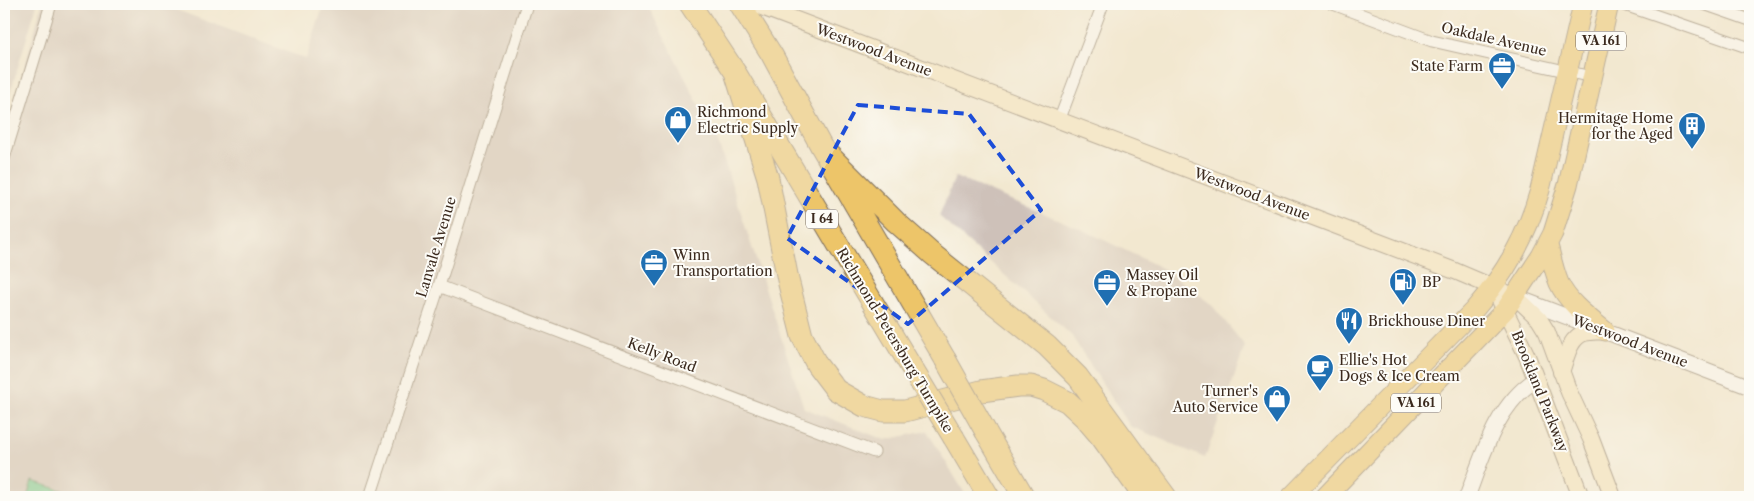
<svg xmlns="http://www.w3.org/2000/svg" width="1754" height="501" font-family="'Libre Caslon Text',serif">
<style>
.industrial{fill:#cec1b9}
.green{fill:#6fc990;stroke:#557a57}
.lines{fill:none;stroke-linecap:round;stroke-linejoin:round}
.minor-casing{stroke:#7b6c5c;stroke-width:13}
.tertiary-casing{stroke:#7b6c5c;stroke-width:17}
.secondary-casing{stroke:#7b6c5c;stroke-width:18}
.primary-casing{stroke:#7b6c5c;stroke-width:21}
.motorway-casing{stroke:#7b6c5c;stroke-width:23}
.minor{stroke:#fff;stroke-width:11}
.tertiary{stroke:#fff;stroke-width:15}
.secondary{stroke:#f8e8c3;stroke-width:16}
.primary{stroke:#edc569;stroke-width:19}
.motorway{stroke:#edc569;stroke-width:21}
.motorway-bridge-casing{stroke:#7b6c5c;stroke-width:23;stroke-linecap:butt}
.motorway-bridge{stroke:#edc569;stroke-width:21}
.marked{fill:none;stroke:#1d4ed8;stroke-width:4;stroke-dasharray:10 6;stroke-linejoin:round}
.labels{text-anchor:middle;stroke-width:4;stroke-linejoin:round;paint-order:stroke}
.shield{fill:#fdfcf7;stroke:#75695f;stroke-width:1}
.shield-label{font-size:12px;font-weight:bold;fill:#3b2a1e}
.street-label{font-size:14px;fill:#3b2a1e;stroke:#fdfcf7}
.poi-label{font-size:14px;fill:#3b2a1e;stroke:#fdfcf7;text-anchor:start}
</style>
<rect width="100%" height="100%" fill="#fdfcf7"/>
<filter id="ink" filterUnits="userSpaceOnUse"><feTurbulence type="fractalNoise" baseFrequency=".02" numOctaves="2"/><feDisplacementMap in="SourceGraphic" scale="10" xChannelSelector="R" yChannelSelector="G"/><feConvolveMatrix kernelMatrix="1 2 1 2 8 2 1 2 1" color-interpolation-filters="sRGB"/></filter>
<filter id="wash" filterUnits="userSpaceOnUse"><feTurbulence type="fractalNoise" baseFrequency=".0096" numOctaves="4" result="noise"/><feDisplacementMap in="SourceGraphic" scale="20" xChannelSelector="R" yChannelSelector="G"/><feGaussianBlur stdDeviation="1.12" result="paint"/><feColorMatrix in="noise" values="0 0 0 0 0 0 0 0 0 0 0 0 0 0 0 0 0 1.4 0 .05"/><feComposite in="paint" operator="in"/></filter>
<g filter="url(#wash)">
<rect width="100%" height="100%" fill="#f2e8d0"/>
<path class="industrial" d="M 4,4 L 37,4 L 4,113 Z
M 42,4 L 161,4 L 306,59 L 324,4 L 647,4 L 718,142 L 804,408 L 885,440 L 927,431 L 967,497 L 4,497 L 4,143 Z
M 955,177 L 1079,228 L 1164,269 L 1211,304 L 1245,346 L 1205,458 L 1130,426 L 1071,335 L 939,216 Z"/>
<path class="green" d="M 32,481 L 84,497 L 27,497 Z"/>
</g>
<g filter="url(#ink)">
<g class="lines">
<defs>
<path id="minor" d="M 1333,4 L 1432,41 L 1592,77
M 1622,4 L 1750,48
M 1704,4 L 1750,20
M 1059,121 L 1103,4
M 4,158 L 51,4
M 439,286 L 874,452
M 370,497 L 439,286 L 527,4"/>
<path id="tertiary" d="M 1518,298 L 1750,387
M 1467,497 C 1483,455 1496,406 1535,380"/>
<path id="secondary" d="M 754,4 L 1455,271 L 1516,297 L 1539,319 L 1547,332 L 1569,392 L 1591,439 L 1613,497
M 1499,298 L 1527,356 L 1581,497
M 1561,372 C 1566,359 1569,338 1584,333 C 1590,331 1598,332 1605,331"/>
<path id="primary" d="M 1548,245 C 1551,257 1554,271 1559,283 C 1568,303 1588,317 1605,331
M 1291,497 L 1474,310 C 1506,273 1527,236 1540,190 L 1583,4
M 1325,497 L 1506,309 L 1541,256 L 1553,233 L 1568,185 L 1609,4"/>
<path id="motorway" d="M 690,4 L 735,72 L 910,365
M 740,4 L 772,55 L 822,148 L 945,359
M 735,72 L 768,178 L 788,280 L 802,336 L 817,365 L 836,390 L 864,406 L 883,411 L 905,411 L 981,391 L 1018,386 L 1031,386 L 1044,390 L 1068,402 L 1084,417 L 1102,438 L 1144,497
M 822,148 L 896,222 L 931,253 L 1047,346 L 1078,377 L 1166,497
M 986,432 L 1024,497
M 954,438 L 989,497"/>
</defs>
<use href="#minor" class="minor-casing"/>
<use href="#tertiary" class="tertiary-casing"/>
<use href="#secondary" class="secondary-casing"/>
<use href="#primary" class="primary-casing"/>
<use href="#motorway" class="motorway-casing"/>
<use href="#minor" class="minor"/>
<use href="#tertiary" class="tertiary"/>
<use href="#secondary" class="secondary"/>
<use href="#primary" class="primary"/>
<use href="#motorway" class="motorway"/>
<defs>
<path id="motorway-bridge" d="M 945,359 L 986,432
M 910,365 L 954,438"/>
</defs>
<use href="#motorway-bridge" class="motorway-bridge-casing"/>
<use href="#motorway-bridge" class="motorway-bridge"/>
</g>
</g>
<path d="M0 0H1754V501H0ZM 858,105 L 969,114 L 1041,210 L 908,324 L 787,238 Z" fill="#f2e8d0" fill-opacity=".55" fill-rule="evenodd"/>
<path class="marked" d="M 858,105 L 969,114 L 1041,210 L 908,324 L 787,238 Z"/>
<defs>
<symbol id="office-pin" viewBox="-11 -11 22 30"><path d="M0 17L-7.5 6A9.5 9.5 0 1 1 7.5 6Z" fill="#1f6fb2" stroke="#fdfcf7"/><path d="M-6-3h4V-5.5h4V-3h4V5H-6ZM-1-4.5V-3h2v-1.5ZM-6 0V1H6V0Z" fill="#fff"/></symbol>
<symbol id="shop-pin" viewBox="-11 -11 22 30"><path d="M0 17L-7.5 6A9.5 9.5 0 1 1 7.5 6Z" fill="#1f6fb2" stroke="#fdfcf7"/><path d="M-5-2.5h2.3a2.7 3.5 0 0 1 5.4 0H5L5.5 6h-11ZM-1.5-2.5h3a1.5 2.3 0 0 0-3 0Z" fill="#fff"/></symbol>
<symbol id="building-pin" viewBox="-11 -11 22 30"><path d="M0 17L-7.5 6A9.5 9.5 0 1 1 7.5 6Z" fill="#1f6fb2" stroke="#fdfcf7"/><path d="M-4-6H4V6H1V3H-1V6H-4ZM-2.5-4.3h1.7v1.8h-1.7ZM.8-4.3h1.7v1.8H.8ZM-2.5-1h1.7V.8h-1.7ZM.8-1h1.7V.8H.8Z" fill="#fff"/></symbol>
<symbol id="fuel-pin" viewBox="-11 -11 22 30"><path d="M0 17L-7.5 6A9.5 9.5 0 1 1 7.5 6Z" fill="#1f6fb2" stroke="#fdfcf7"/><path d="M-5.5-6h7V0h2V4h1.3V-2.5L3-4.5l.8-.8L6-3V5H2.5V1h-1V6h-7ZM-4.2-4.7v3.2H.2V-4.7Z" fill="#fff"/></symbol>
<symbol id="restaurant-pin" viewBox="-11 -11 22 30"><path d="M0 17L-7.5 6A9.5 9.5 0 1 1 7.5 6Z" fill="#1f6fb2" stroke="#fdfcf7"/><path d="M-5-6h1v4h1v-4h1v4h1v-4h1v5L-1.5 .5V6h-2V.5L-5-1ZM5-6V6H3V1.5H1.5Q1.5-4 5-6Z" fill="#fff"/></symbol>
<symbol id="cafe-pin" viewBox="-11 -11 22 30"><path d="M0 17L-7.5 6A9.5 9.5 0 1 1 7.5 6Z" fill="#1f6fb2" stroke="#fdfcf7"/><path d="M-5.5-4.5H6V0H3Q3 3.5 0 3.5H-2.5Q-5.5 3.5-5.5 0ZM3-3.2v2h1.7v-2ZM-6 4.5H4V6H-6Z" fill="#fff"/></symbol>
</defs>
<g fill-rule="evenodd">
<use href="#office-pin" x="1486" y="50" width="32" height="43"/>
<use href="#shop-pin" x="662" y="104" width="32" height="43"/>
<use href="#building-pin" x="1676" y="110" width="32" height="43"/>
<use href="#office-pin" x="638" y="247" width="32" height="43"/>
<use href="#fuel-pin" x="1387" y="266" width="32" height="43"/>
<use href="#office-pin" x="1091" y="267" width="32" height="43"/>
<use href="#restaurant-pin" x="1333" y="305" width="32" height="43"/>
<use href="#cafe-pin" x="1304" y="352" width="32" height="43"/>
<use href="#shop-pin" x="1261" y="383" width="32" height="43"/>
</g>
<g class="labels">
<g class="shield">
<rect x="1576" y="31.5" width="50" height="19" rx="4"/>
<rect x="806" y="209.5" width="32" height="19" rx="4"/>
<rect x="1391" y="393.5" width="50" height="19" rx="4"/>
</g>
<g class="shield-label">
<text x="1601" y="45">VA 161</text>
<text x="822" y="223">I 64</text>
<text x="1416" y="407">VA 161</text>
</g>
<g class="street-label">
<text transform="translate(1494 39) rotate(13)" y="5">Oakdale Avenue</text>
<text transform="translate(874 50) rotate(21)" y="5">Westwood Avenue</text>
<text transform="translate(1252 194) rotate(21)" y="5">Westwood Avenue</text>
<text transform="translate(436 247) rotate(-73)" y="5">Lanvale Avenue</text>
<text transform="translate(895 340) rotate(59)" y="5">Richmond-Petersburg Turnpike</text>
<text transform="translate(1630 341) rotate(21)" y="5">Westwood Avenue</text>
<text transform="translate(662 355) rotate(21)" y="5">Kelly Road</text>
<text transform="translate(1540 391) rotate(68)" y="5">Brookland Parkway</text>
</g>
<g class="poi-label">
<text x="1483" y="71" text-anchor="end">State Farm</text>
<text x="697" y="117">Richmond<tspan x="697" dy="16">Electric Supply</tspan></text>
<text x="1673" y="123" text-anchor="end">Hermitage Home<tspan x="1673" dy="16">for the Aged</tspan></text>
<text x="673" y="260">Winn<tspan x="673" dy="16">Transportation</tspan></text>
<text x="1126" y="280">Massey Oil<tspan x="1126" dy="16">&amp; Propane</tspan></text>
<text x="1422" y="287">BP</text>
<text x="1368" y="326">Brickhouse Diner</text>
<text x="1339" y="365">Ellie's Hot<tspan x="1339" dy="16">Dogs &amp; Ice Cream</tspan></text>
<text x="1258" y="396" text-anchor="end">Turner's<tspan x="1258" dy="16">Auto Service</tspan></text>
</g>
</g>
<rect width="1754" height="501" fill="none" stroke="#fdfcf7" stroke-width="20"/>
</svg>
